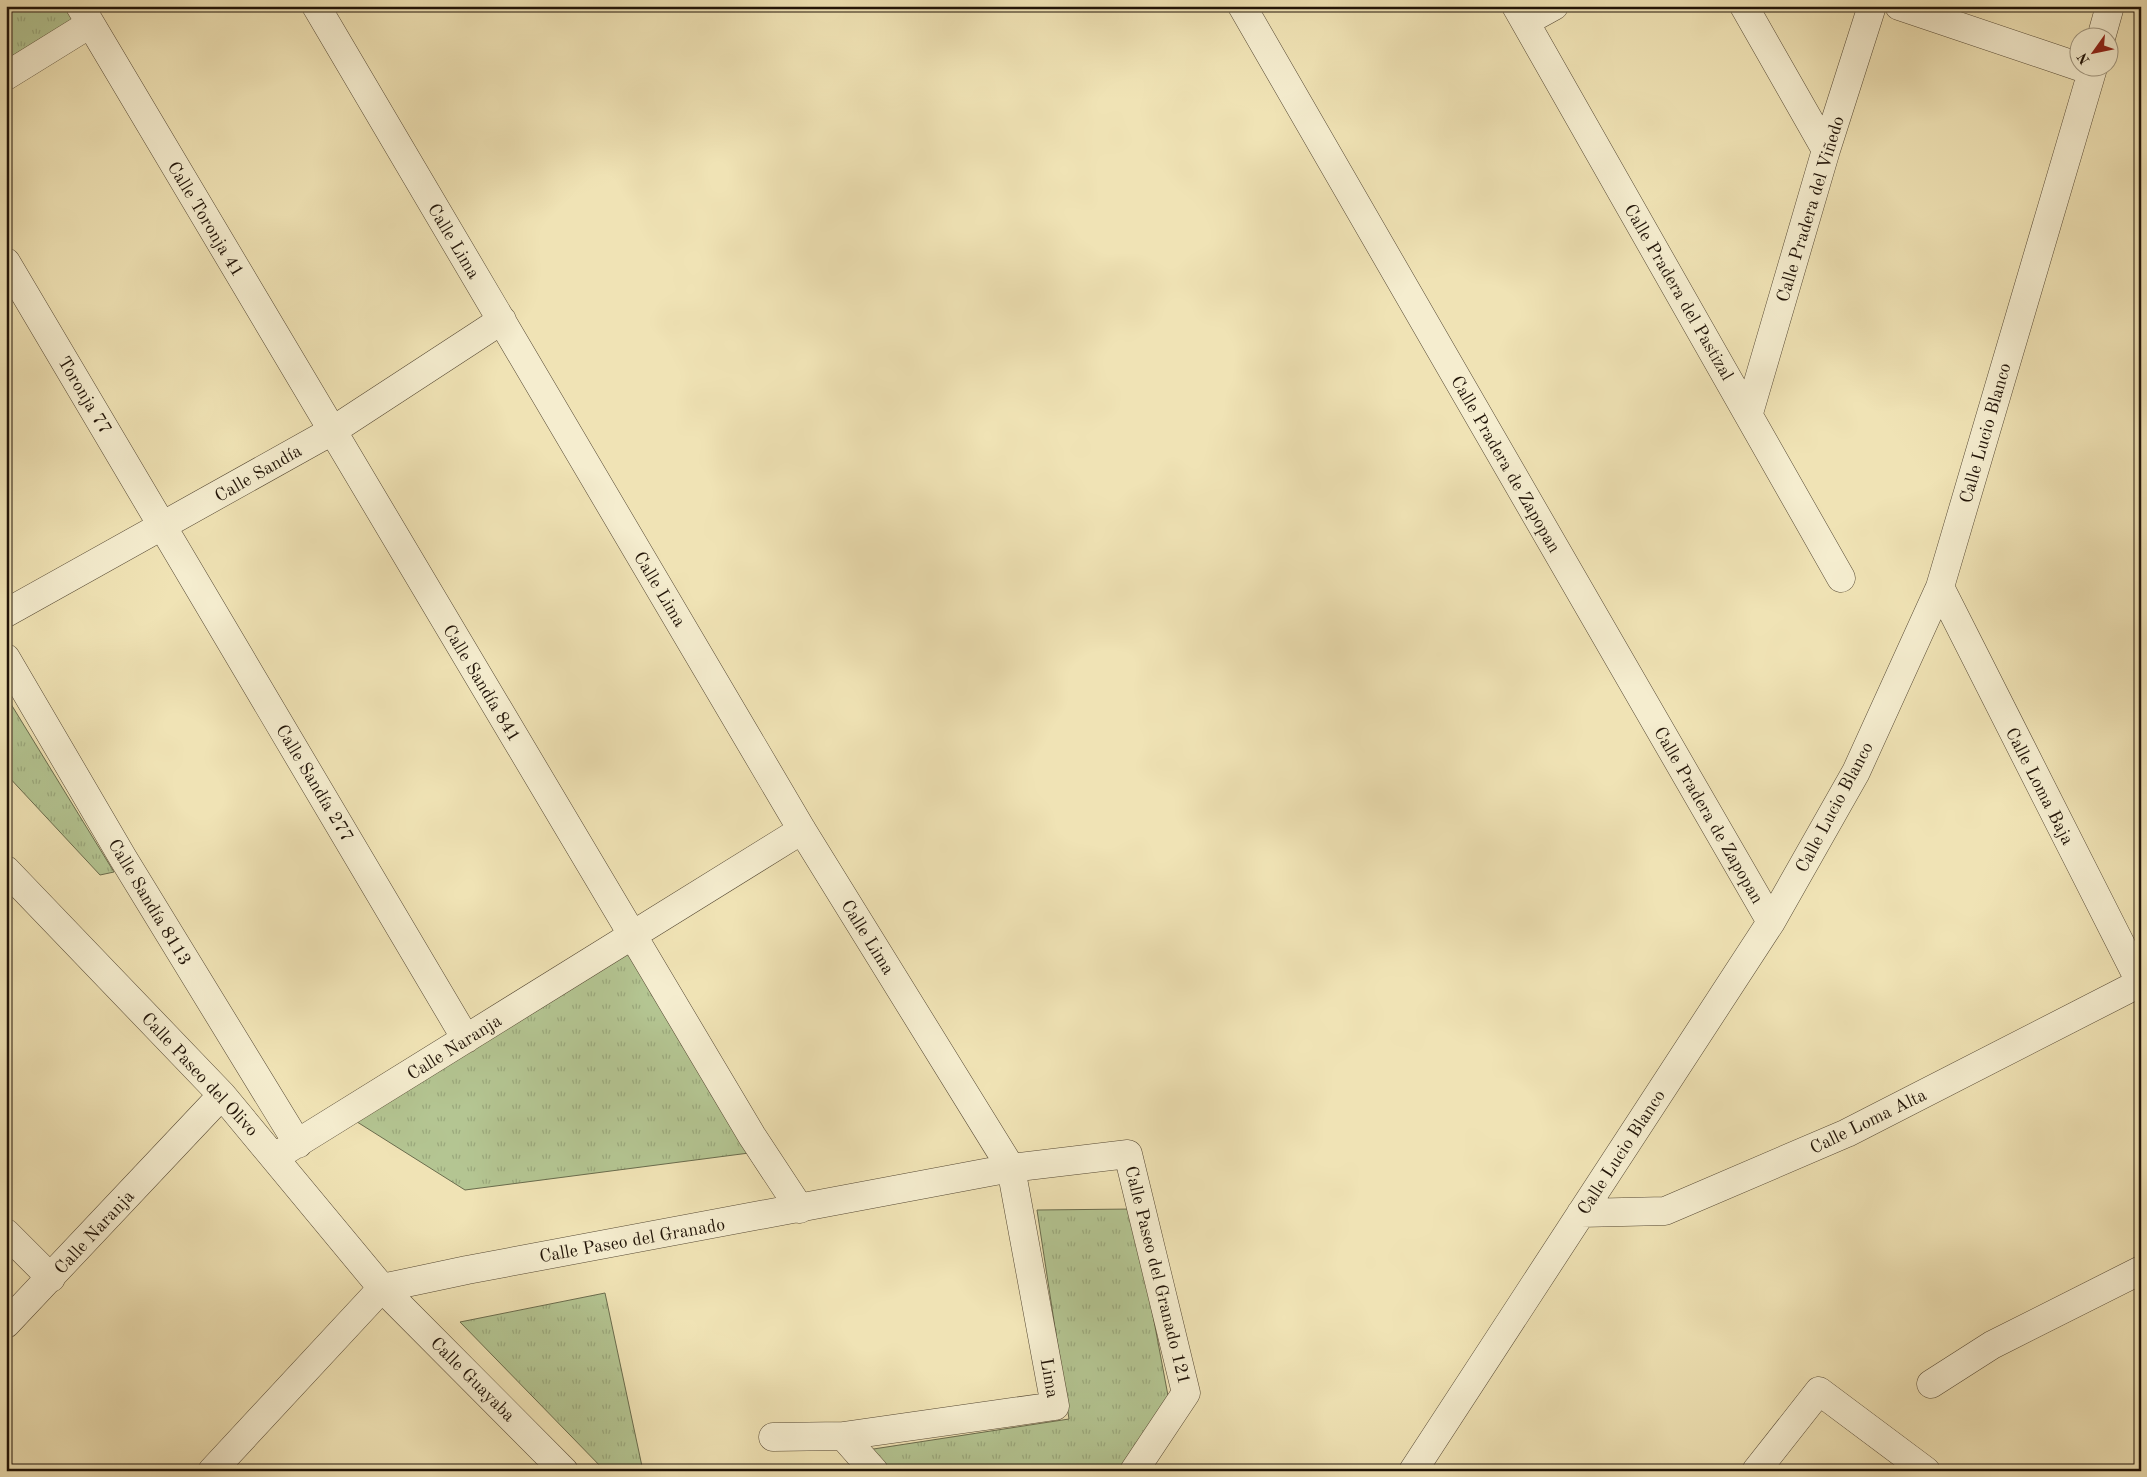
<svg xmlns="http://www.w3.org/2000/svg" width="2147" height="1477" font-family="'Old Standard TT',serif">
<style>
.grass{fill:url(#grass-tufts);stroke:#6a6c4d}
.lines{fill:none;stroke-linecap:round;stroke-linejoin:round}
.minor-casing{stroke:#554833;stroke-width:29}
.minor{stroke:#f5edcf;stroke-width:28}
.labels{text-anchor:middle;stroke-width:4.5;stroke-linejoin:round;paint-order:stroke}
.street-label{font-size:18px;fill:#211408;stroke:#f5edcf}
</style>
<defs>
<pattern id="grass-tufts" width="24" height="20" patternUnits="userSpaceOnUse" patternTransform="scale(1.25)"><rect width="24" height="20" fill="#b4c592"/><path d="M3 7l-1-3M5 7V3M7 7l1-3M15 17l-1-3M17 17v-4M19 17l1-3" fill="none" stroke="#9aa87c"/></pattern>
</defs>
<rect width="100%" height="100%" fill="#f0e3b5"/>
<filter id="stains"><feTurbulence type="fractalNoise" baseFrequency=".004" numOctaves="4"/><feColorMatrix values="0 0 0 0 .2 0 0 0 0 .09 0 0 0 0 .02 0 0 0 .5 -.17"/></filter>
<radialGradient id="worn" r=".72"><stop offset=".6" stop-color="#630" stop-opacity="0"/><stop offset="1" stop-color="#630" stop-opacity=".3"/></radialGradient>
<path class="grass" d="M 6,6 L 66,6 L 79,26 L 6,70 Z
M 6,696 L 114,872 L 100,875 L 6,774 Z
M 627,949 L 749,1153 L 465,1190 L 354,1120 Z
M 1133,1209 L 1169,1401 L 1122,1471 L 888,1471 L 867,1450 L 1069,1419 L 1037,1210 Z
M 605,1293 L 643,1471 L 605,1471 L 460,1322 Z"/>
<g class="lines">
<defs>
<path id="minor" d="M 80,6 L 752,1136 L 800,1209
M 316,6 L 802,830 L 1011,1168 L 1055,1406 L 843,1436 L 773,1437
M 1242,6 L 1771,922
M 1516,6 L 1841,578
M 1744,6 L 1826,150
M 1899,6 L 2080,67
M 1525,22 L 1554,6
M 2101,38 L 2110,6
M 6,76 L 90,24
M 6,262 L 466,1039
M 1749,413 L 1826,150 L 1872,6
M 1940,587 L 2141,984
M 6,613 L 332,431 L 502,320
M 6,658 L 123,858 L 298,1144
M 6,870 L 222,1095 L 382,1288 L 564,1471
M 275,1157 L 802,830
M 1581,1213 L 1665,1211 L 1847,1133 L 2140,983
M 6,1233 L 51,1278
M 6,1324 L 222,1095
M 1931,1384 L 1992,1345 L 2141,1270
M 843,1436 L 874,1471
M 212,1471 L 382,1288 L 467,1270 L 1011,1168 L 1128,1154 L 1186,1393 L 1134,1471
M 1413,1471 L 1771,922 L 1856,772 L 1940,587 L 2093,68
M 1756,1471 L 1819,1391 L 1926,1471"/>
</defs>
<use href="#minor" class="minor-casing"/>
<use href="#minor" class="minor"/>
</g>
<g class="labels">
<g class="street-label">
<text transform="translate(1810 209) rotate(-73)" y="6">Calle Pradera del Viñedo</text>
<text transform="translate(206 219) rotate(59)" y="6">Calle Toronja 41</text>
<text transform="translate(454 241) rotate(59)" y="6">Calle Lima</text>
<text transform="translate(1679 292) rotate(60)" y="6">Calle Pradera del Pastizal</text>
<text transform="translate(85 395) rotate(59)" y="6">Toronja 77</text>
<text transform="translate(1985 433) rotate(-74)" y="6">Calle Lucio Blanco</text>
<text transform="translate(1506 464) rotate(60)" y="6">Calle Pradera de Zapopan</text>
<text transform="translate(258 473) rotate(-30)" y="6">Calle Sandía</text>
<text transform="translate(660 589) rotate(59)" y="6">Calle Lima</text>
<text transform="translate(482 683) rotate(59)" y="6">Calle Sandía 841</text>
<text transform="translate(315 783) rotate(59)" y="6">Calle Sandía 277</text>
<text transform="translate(2040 786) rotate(63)" y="6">Calle Loma Baja</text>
<text transform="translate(1834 807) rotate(-62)" y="6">Calle Lucio Blanco</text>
<text transform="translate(1709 815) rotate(60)" y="6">Calle Pradera de Zapopan</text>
<text transform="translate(150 902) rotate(59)" y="6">Calle Sandía 8113</text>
<text transform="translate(868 937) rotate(58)" y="6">Calle Lima</text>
<text transform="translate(454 1047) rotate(-32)" y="6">Calle Naranja</text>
<text transform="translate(200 1074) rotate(47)" y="6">Calle Paseo del Olivo</text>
<text transform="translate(1868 1121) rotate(-26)" y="6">Calle Loma Alta</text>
<text transform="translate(1621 1152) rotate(-57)" y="6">Calle Lucio Blanco</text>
<text transform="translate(94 1232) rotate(-47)" y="6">Calle Naranja</text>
<text transform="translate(632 1240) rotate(-10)" y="6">Calle Paseo del Granado</text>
<text transform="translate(1158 1275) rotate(76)" y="6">Calle Paseo del Granado 121</text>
<text transform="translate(1050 1378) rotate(80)" y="6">Lima</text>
<text transform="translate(473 1379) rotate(45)" y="6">Calle Guayaba</text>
</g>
</g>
<rect width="2147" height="1477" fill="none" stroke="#f0e3b5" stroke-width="25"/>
<rect x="8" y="8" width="2132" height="1462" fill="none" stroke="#211408" stroke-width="2.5"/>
<rect x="12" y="12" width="2122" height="1452" fill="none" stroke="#211408"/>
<g transform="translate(2094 52) rotate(237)"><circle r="24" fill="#f5edcf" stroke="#a0967f"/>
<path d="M0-4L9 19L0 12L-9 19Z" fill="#8f2418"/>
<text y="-8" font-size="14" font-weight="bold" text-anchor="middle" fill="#211408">N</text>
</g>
<rect width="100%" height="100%" filter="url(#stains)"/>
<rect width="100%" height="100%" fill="url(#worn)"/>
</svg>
